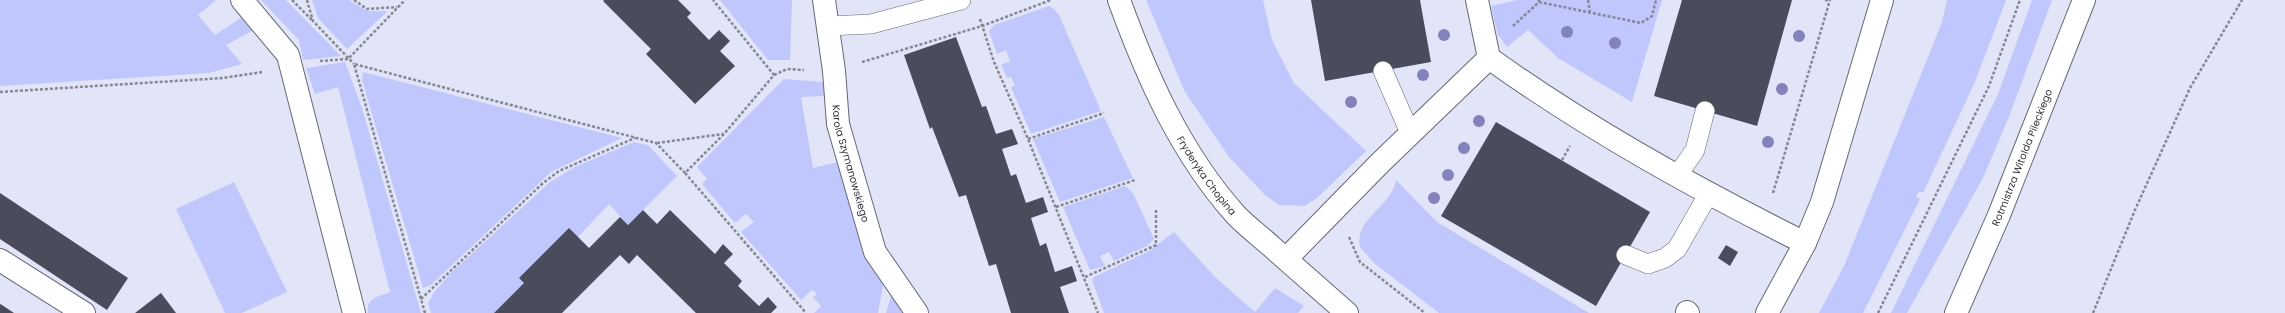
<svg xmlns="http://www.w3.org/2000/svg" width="2285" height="313" font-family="Poppins,sans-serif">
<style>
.green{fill:#bfc7fd}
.building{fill:#4a4c5c}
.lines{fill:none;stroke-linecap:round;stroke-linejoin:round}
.service-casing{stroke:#656878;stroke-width:20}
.minor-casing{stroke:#656878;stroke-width:24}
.tertiary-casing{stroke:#656878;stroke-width:24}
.secondary-casing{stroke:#656878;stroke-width:24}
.path{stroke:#858793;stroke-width:2.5;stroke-dasharray:3 2;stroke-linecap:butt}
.service{stroke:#fff;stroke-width:19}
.minor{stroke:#fff;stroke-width:22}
.tertiary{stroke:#fff;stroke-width:22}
.secondary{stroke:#fff;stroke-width:22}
.tree{fill:#8283bc}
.labels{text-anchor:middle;stroke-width:4;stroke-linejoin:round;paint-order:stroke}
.street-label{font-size:10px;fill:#303138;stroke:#fff}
</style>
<rect width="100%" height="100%" fill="#e2e5f8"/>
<path class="green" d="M 0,0 L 216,0 L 198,15 L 215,35 L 242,17 L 254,30 L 226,45 L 242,64 L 209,73 L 0,86 Z
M 261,0 L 286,0 L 341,56 L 303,60 L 299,40 Z
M 312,0 L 349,0 L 367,11 L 388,11 L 347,49 L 318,18 Z
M 720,0 L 792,0 L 790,60 L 768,60 Z
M 1146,0 L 1263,0 L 1272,40 L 1294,83 L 1366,151 L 1317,198 L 1304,206 L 1279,205 L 1265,195 L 1229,157 L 1185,92 Z
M 1517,0 L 1662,0 L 1632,102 L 1558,58 L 1528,30 L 1507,47 L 1498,35 L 1491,6 Z
M 1947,0 L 2006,0 L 1975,82 L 1923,193 L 1919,191 L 1916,197 L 1920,199 L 1863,313 L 1819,313 L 1844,266 L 1942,22 Z
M 2032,0 L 2052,0 L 2009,117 L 1983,178 L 1907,313 L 1891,313 L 1998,94 Z
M 1049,6 L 1054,9 L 1059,15 L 1101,111 L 1031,134 L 1011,87 L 1015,86 L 1011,77 L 1007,78 L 1001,65 L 1010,61 L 1006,50 L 997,54 L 989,31 L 994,25 Z
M 345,62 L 362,108 L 421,313 L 368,313 C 366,297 379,297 390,292 L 338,87 L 315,94 L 306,68 Z
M 363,72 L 622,138 L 551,172 L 431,285 L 423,288 L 362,80 Z
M 784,79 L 823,82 L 824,96 L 801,97 L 813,168 L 838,162 L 856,229 L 863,245 L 884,280 L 878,313 L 814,313 L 821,306 L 813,297 L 817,294 L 812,290 L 801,300 L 741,232 L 754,222 L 746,214 L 735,223 L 702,184 L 707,179 L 697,167 Z
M 1104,117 L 1133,178 L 1060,202 L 1033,139 Z
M 634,142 L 648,145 L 677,176 L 628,225 L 609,204 L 578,237 L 519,278 L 524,283 L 494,313 L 431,313 L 428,303 L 435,291 L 451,273 L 550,182 L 577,166 Z
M 1396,180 L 1437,222 L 1589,313 L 1439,313 L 1374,263 L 1360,247 C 1354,219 1392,206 1396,180 Z
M 234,182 L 287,292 L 242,313 L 225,313 L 176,209 Z
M 1125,186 L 1133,193 L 1154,239 L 1147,246 L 1114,261 L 1109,252 L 1100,256 L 1105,266 L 1090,270 L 1063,207 Z
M 1174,232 L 1214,276 L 1255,312 L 1275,288 L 1304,306 L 1298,313 L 1104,313 L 1092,280 L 1094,277 L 1149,251 Z
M 892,293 L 905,313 L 886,313 Z"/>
<path class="building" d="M 604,0 L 678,0 L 691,13 L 687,17 L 709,40 L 719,30 L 730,41 L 720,51 L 735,66 L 695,104 L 646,54 L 651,49 L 603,1 Z
M 1311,0 L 1420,0 L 1431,62 L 1325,81 Z
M 1682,0 L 1792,0 L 1757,126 L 1654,96 Z
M 956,37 L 982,107 L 986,106 L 996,134 L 1012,129 L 1018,144 L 1002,149 L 1011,176 L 1016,174 L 1026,203 L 1043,197 L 1048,212 L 1031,218 L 1040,246 L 1046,243 L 1055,272 L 1072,266 L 1077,281 L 1060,287 L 1069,313 L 1011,313 L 996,264 L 989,266 L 966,195 L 959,197 L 932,127 L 930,129 L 904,55 Z
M 1496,122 L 1650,212 L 1596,306 L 1441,216 Z
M 0,193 L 128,278 L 107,310 L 0,239 Z
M 643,210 L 657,224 L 670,210 L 715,254 L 723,244 L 733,254 L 724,263 L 742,281 L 738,286 L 759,306 L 768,297 L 777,307 L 771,313 L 696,313 L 637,255 L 629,264 L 620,255 L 562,313 L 494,313 L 524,283 L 519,278 L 569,228 L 589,248 L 620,217 L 628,225 Z
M 1726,245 L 1738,252 L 1730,266 L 1718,258 Z
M 161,293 L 176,313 L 135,313 Z
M 0,304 L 2,305 L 14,313 L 0,313 Z"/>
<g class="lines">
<defs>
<path id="service" d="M 828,26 L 871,24 L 961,0
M 1383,71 L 1410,133
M 1677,176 L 1695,150 L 1705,111
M 1626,255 L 1648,264 L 1665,258 L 1677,249 L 1709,193"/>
<g id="minor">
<path d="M 242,0 L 288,55 L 354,313"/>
<path id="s1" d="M 824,0 L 834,71 L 838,124 L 875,252 L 917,313"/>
<path d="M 1489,58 C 1588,129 1696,189 1805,243"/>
<path d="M 1286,259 L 1380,163 L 1489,58 L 1477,0"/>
<path d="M 0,260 L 84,313"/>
<path d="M 1687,312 L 1688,313"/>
<path d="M 1767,313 L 1805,243 L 1822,202 L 1882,0"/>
</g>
<g id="tertiary">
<path id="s2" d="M 1119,0 C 1147,77 1180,152 1235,214 C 1246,226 1260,236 1272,247 C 1297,269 1322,291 1347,313"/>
</g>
<g id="secondary">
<path id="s3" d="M 1956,313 L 1999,215 L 2084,0"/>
</g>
</defs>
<use href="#service" class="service-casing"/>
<use href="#minor" class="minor-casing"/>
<use href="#tertiary" class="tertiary-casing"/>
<use href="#secondary" class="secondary-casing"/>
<path class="path" d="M 292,0 L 313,21
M 307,0 L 313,21 L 354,64
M 354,0 L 367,9 L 397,7
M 1588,0 L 1590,12
M 1825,0 L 1830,1
M 1539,2 L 1641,23 L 1652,16 L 1656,0
M 980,19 L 994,62 L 1028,139 L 1098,313
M 1513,26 L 1539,2 L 1539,0
M 320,61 L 348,59 L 405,0
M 862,62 L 982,26 L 1051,0
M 774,75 L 787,69 L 804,70
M 0,92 L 223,78 L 262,72
M 1028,139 L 1104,113
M 657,143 L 723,134
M 1562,160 L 1570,146
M 685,173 L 806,313
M 1773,193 L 1830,0
M 1056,207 L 1135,180
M 1349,237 L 1360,262 L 1425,313
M 1085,277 L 1156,245 L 1156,208
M 421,299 L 543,183 L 559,171 L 635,138
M 425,313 L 354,64 L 656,143 L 685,173 L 724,134 L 774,75 L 713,0
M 1878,313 L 1989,86 L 2020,0
M 2093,313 L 2135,210 L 2190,88 L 2242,0"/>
<use href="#service" class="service"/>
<use href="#minor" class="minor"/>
<use href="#tertiary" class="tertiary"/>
<use href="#secondary" class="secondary"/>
</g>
<g class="tree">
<circle cx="1567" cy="32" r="6"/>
<circle cx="1444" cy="35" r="6"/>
<circle cx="1799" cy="36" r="6"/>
<circle cx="1615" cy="43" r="6"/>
<circle cx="1423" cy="75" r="6"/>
<circle cx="1782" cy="89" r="6"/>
<circle cx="1351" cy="102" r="6"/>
<circle cx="1479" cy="121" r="6"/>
<circle cx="1768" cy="142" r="6"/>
<circle cx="1464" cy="148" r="6"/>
<circle cx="1448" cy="175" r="6"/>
<circle cx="1434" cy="198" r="6"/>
</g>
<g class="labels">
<g class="street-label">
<text dy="4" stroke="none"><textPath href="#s3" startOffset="169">Rotmistrza Witolda Pileckiego</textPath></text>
<text dy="4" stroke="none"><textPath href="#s1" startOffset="166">Karola Szymanowskiego</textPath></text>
<text dy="4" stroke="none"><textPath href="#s2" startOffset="197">Fryderyka Chopina</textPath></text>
</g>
</g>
</svg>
